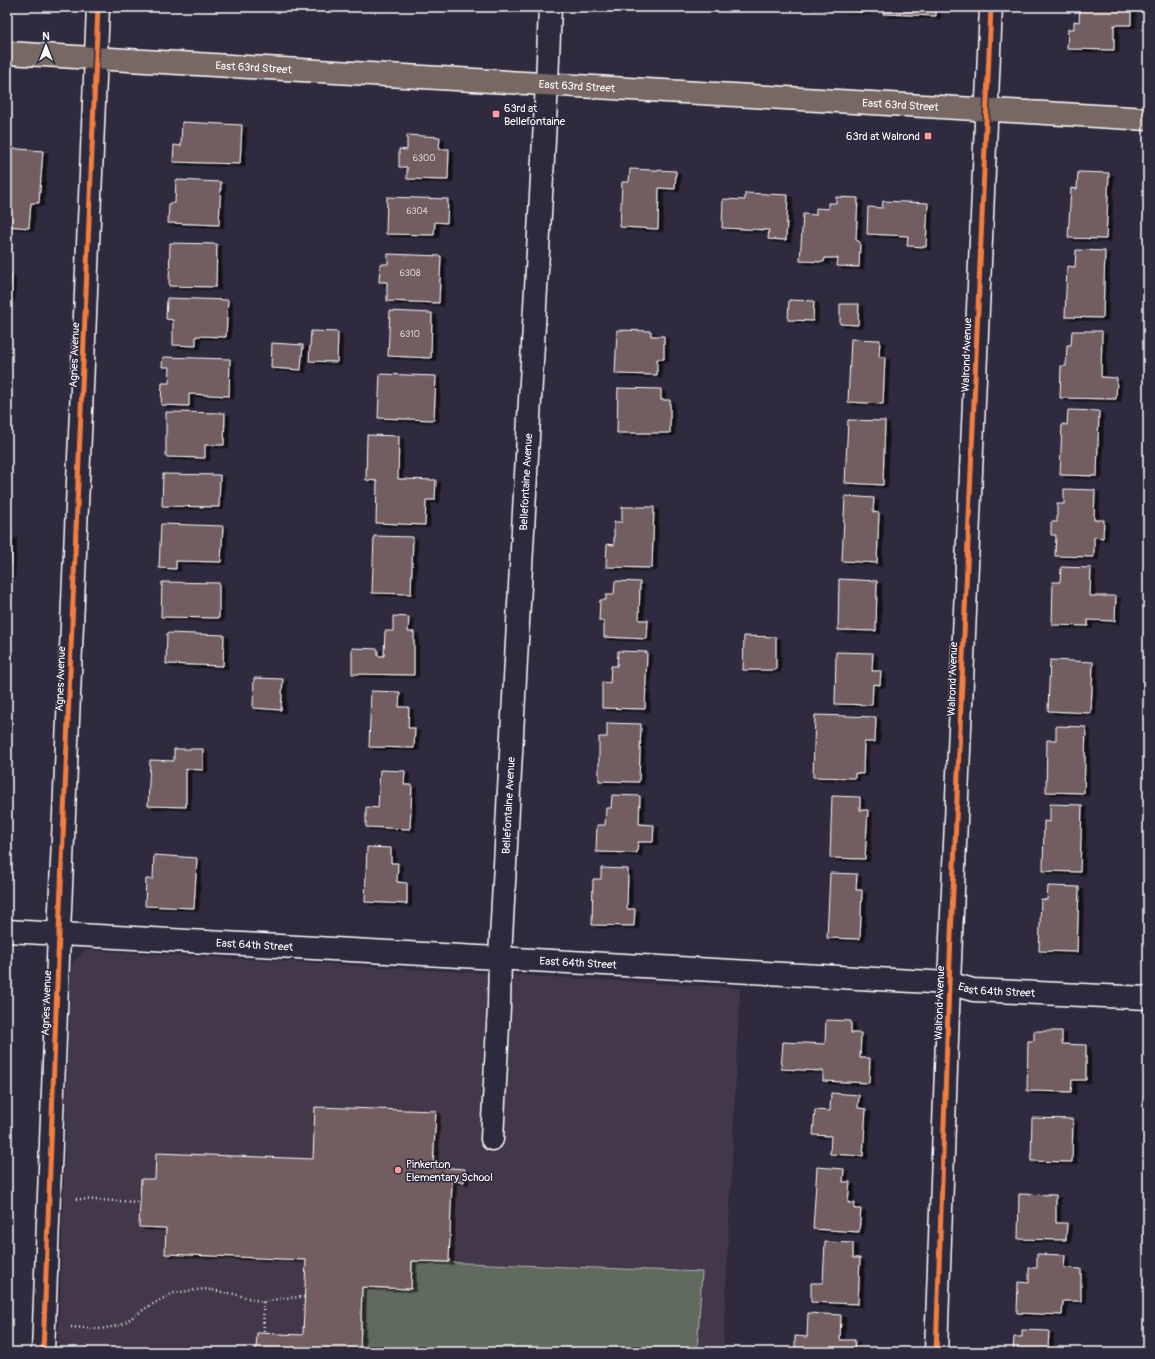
<svg xmlns="http://www.w3.org/2000/svg" width="1155" height="1359" font-family="Pangolin,sans-serif">
<style>
.built{fill:#433948}
.green{fill:#616a5e;stroke:#b0b4ae}
.building{fill:#725d60;stroke:#fff;filter:url(#shadow)}
.lines{fill:none;stroke-linecap:round;stroke-linejoin:round}
.minor-casing{stroke:#fff;stroke-width:25}
.major-casing{stroke:#fff;stroke-width:25}
.path{stroke:#fff;stroke-width:2.5;stroke-dasharray:1 3;stroke-linecap:butt}
.minor{stroke:#2f2a3d;stroke-width:22}
.major{stroke:#776864;stroke-width:22}
.cycleway-casing{stroke:#2f2a3d;stroke-width:8}
.cycleway{stroke:#f27e40;stroke-width:5}
.poi-dot{fill:#ff9aa2;stroke:#2f2a3d;stroke-width:1.5}
.labels{text-anchor:middle;stroke-width:3;stroke-linejoin:round;paint-order:stroke}
.number-label{font-size:9px;fill:#dcd6d7}
.street-label{font-size:11px;fill:#fff;stroke:#2f2a3d}
.poi-label{font-size:11px;fill:#fff;stroke:#2f2a3d;text-anchor:start}
</style>
<defs>
<filter id="shadow"><feDropShadow dx="4.5" dy="2.5" stdDeviation="0" flood-color="#0009"/></filter>
</defs>
<rect width="100%" height="100%" fill="#2f2a3d"/>
<filter id="ink" filterUnits="userSpaceOnUse"><feTurbulence type="fractalNoise" baseFrequency=".025" numOctaves="2"/><feDisplacementMap in="SourceGraphic" scale="8" xChannelSelector="R" yChannelSelector="G"/><feConvolveMatrix kernelMatrix="1 2 1 2 8 2 1 2 1" color-interpolation-filters="sRGB"/></filter>
<g filter="url(#ink)">
<path class="built" d="M 85,950 L 740,988 L 723,1352 L 58,1352 L 71,965 Z"/>
<path class="green" d="M 412,1261 L 702,1272 L 697,1352 L 360,1352 L 362,1287 L 411,1289 Z"/>
<path class="building" d="M 745,7 L 793,7 L 793,9 Z
M 814,7 L 867,7 L 866,12 L 814,9 Z
M 884,7 L 936,7 L 936,16 L 883,14 Z
M 1080,7 L 1131,7 L 1131,25 L 1114,25 L 1114,50 L 1067,49 L 1068,29 L 1074,29 L 1074,21 L 1079,22 Z
M 182,122 L 242,125 L 240,164 L 173,162 L 174,145 L 181,146 Z
M 407,135 L 440,137 L 439,149 L 449,149 L 448,180 L 407,179 L 407,167 L 399,167 L 399,149 L 407,150 Z
M 7,148 L 43,151 L 39,203 L 31,203 L 29,228 L 7,226 Z
M 630,169 L 676,171 L 675,189 L 659,188 L 658,229 L 620,227 L 622,182 L 629,182 Z
M 1078,172 L 1109,173 L 1106,239 L 1068,238 L 1071,188 L 1077,189 Z
M 176,180 L 221,182 L 219,225 L 168,223 L 169,203 L 175,203 Z
M 745,193 L 788,195 L 786,240 L 768,239 L 769,230 L 722,228 L 723,199 L 745,200 Z
M 387,197 L 448,199 L 447,223 L 435,222 L 434,235 L 386,234 Z
M 836,197 L 858,198 L 856,240 L 860,242 L 859,267 L 837,266 L 838,258 L 825,258 L 824,262 L 800,261 L 803,214 L 816,215 L 816,208 L 828,209 L 828,203 L 836,203 Z
M 883,201 L 928,203 L 926,247 L 907,246 L 908,236 L 867,234 L 868,207 L 882,208 Z
M 170,243 L 217,244 L 216,287 L 169,286 Z
M 1076,250 L 1105,251 L 1103,318 L 1065,317 L 1067,266 L 1075,267 Z
M 388,254 L 441,256 L 439,303 L 387,301 L 387,282 L 379,282 L 380,264 L 388,264 Z
M 7,275 L 11,275 L 10,299 L 7,299 Z
M 167,298 L 228,300 L 226,337 L 196,336 L 196,346 L 173,345 L 173,320 L 166,319 Z
M 789,300 L 814,301 L 813,321 L 788,320 Z
M 840,304 L 859,304 L 858,325 L 840,324 Z
M 390,311 L 432,313 L 431,358 L 388,356 Z
M 617,330 L 651,331 L 651,336 L 664,336 L 664,359 L 657,359 L 657,375 L 615,374 Z
M 311,331 L 338,332 L 337,362 L 309,361 Z
M 1072,331 L 1102,331 L 1101,377 L 1117,378 L 1116,399 L 1060,398 L 1061,366 L 1066,366 L 1067,345 L 1071,345 Z
M 851,339 L 880,340 L 879,357 L 885,357 L 883,404 L 848,402 Z
M 272,343 L 303,345 L 301,370 L 271,368 Z
M 163,357 L 230,359 L 229,396 L 189,394 L 189,406 L 161,405 L 162,383 L 169,383 L 170,367 L 162,367 Z
M 380,374 L 436,376 L 434,420 L 378,418 Z
M 618,388 L 661,389 L 661,400 L 670,400 L 670,433 L 617,433 Z
M 1068,410 L 1099,411 L 1097,476 L 1060,475 L 1062,424 L 1067,425 Z
M 166,412 L 225,413 L 224,445 L 205,445 L 205,458 L 166,457 Z
M 848,420 L 885,421 L 883,485 L 845,483 Z
M 367,435 L 399,436 L 398,479 L 436,480 L 435,500 L 426,500 L 425,525 L 376,523 L 377,481 L 366,480 Z
M 163,474 L 220,475 L 219,507 L 162,506 Z
M 1064,489 L 1095,490 L 1094,520 L 1104,520 L 1103,538 L 1094,537 L 1094,557 L 1055,556 L 1056,535 L 1051,535 L 1051,522 L 1057,522 L 1057,504 L 1064,504 Z
M 845,496 L 874,498 L 873,512 L 879,513 L 877,563 L 842,561 Z
M 622,507 L 654,507 L 652,568 L 606,567 L 607,544 L 614,545 L 614,522 L 622,522 Z
M 161,524 L 223,526 L 221,562 L 176,561 L 176,569 L 159,568 Z
M 7,536 L 12,536 L 10,576 L 7,576 Z
M 374,536 L 413,537 L 411,594 L 372,593 Z
M 1061,567 L 1091,568 L 1090,596 L 1116,596 L 1115,621 L 1088,620 L 1088,626 L 1052,625 L 1053,582 L 1060,582 Z
M 839,579 L 877,581 L 876,631 L 838,630 Z
M 615,581 L 640,582 L 639,620 L 648,620 L 647,639 L 604,637 L 604,621 L 599,621 L 600,600 L 606,600 L 606,595 L 614,595 Z
M 162,582 L 219,583 L 219,618 L 161,617 Z
M 393,616 L 409,617 L 408,632 L 414,632 L 414,675 L 352,674 L 352,648 L 378,649 L 378,656 L 384,656 L 385,631 L 393,631 Z
M 167,633 L 224,635 L 223,666 L 166,664 Z
M 744,636 L 776,637 L 776,670 L 743,670 Z
M 618,651 L 647,652 L 645,709 L 602,708 L 602,682 L 610,683 L 611,666 L 617,666 Z
M 836,652 L 873,653 L 872,671 L 881,671 L 880,685 L 873,684 L 872,705 L 835,704 Z
M 1050,660 L 1093,662 L 1091,713 L 1048,711 Z
M 254,678 L 283,679 L 281,710 L 253,708 Z
M 371,691 L 400,692 L 399,707 L 409,707 L 408,728 L 415,728 L 414,748 L 369,747 Z
M 815,715 L 876,717 L 875,742 L 864,742 L 863,774 L 855,773 L 855,778 L 813,777 Z
M 607,723 L 641,724 L 639,782 L 599,781 L 599,737 L 607,737 Z
M 1056,726 L 1086,727 L 1084,793 L 1046,792 L 1047,740 L 1056,740 Z
M 174,749 L 203,749 L 203,770 L 186,769 L 186,807 L 148,806 L 150,760 L 174,761 Z
M 380,770 L 405,771 L 404,785 L 412,785 L 410,829 L 366,827 L 366,807 L 378,808 Z
M 612,795 L 640,796 L 639,824 L 654,825 L 653,842 L 638,842 L 637,853 L 596,852 L 597,825 L 605,825 L 606,808 L 611,808 Z
M 832,796 L 860,797 L 860,810 L 868,810 L 865,859 L 830,858 Z
M 1050,804 L 1082,805 L 1080,872 L 1043,871 L 1044,821 L 1050,822 Z
M 367,847 L 391,848 L 391,863 L 398,863 L 397,882 L 407,883 L 407,904 L 365,902 Z
M 154,855 L 197,858 L 194,908 L 145,906 L 146,879 L 153,879 Z
M 601,868 L 628,869 L 627,909 L 635,909 L 634,926 L 592,925 L 593,879 L 601,879 Z
M 830,873 L 857,874 L 856,890 L 862,890 L 860,939 L 827,938 Z
M 1048,886 L 1079,887 L 1077,952 L 1039,951 L 1041,899 L 1047,900 Z
M 826,1020 L 851,1021 L 851,1033 L 861,1033 L 860,1058 L 870,1058 L 869,1083 L 823,1081 L 823,1071 L 781,1069 L 783,1042 L 825,1044 Z
M 1034,1031 L 1062,1031 L 1062,1044 L 1086,1045 L 1086,1080 L 1072,1080 L 1071,1092 L 1027,1091 L 1028,1041 L 1034,1041 Z
M 831,1093 L 859,1095 L 858,1108 L 866,1109 L 863,1156 L 830,1154 L 831,1136 L 813,1135 L 815,1110 L 830,1111 Z
M 315,1107 L 436,1111 L 433,1167 L 465,1169 L 464,1182 L 452,1181 L 449,1262 L 412,1261 L 411,1289 L 362,1287 L 360,1352 L 256,1352 L 257,1333 L 303,1335 L 306,1260 L 165,1254 L 166,1228 L 139,1227 L 141,1179 L 155,1179 L 156,1153 L 313,1159 Z
M 1032,1118 L 1073,1119 L 1072,1162 L 1031,1161 Z
M 817,1167 L 844,1169 L 843,1182 L 850,1182 L 848,1203 L 855,1203 L 854,1209 L 861,1209 L 859,1232 L 813,1229 Z
M 1019,1194 L 1056,1195 L 1056,1223 L 1067,1223 L 1066,1240 L 1018,1239 Z
M 825,1242 L 853,1243 L 853,1258 L 860,1258 L 858,1304 L 811,1302 L 811,1283 L 823,1283 Z
M 1037,1254 L 1065,1255 L 1064,1268 L 1081,1269 L 1081,1301 L 1063,1301 L 1062,1315 L 1017,1313 L 1018,1282 L 1029,1283 L 1029,1268 L 1037,1268 Z
M 808,1313 L 841,1315 L 840,1340 L 855,1340 L 854,1352 L 795,1352 L 795,1336 L 807,1337 Z
M 1022,1330 L 1049,1331 L 1048,1350 L 1074,1350 L 1074,1352 L 1013,1352 L 1014,1337 L 1022,1337 Z"/>
<g class="lines">
<defs>
<g id="minor">
<path id="s1" d="M 7,931 L 949,983 L 973,990 L 1148,998"/>
<path id="s2" d="M 492,1139 L 499,1007 L 500,957 L 547,84 L 550,7"/>
<path d="M 43,1352 L 59,933 L 98,7"/>
<path d="M 936,1352 L 949,983 L 991,7"/>
</g>
<g id="major">
<path id="s3" d="M 7,53 L 1148,119"/>
</g>
</defs>
<use href="#minor" class="minor-casing"/>
<use href="#major" class="major-casing"/>
<path class="path" d="M 76,1199 L 140,1202
M 263,1302 L 264,1333
M 71,1327 L 101,1329 L 121,1325 L 146,1308 L 173,1293 L 205,1289 L 234,1294 L 263,1302 L 283,1298 L 304,1297"/>
<use href="#minor" class="minor"/>
<use href="#major" class="major"/>
<defs>
<path id="cycleway" d="M 43,1352 L 59,933 L 98,7
M 936,1352 L 949,983 L 991,7"/>
</defs>
<use href="#cycleway" class="cycleway-casing"/>
<use href="#cycleway" class="cycleway"/>
</g>
</g>
<g class="poi-dot">
<rect x="492" y="110" width="8" height="8" rx="2"/>
<rect x="924" y="132" width="8" height="8" rx="2"/>
<circle cx="398" cy="1170" r="4"/>
</g>
<g class="labels">
<g class="number-label">
<text x="424" y="161">6300</text>
<text x="417" y="214">6304</text>
<text x="410" y="276">6308</text>
<text x="410" y="337">6310</text>
</g>
<g class="street-label">
<text dy="4" stroke="none"><textPath href="#s3" startOffset="247">East 63rd Street</textPath></text>
<text dy="4" stroke="none"><textPath href="#s3" startOffset="571">East 63rd Street</textPath></text>
<text dy="4" stroke="none"><textPath href="#s3" startOffset="895">East 63rd Street</textPath></text>
<text transform="translate(74 355) rotate(-88)" y="4">Agnes Avenue</text>
<text transform="translate(966 355) rotate(-88)" y="4">Walrond Avenue</text>
<text dy="4" stroke="none"><textPath href="#s2" startOffset="658">Bellefontaine Avenue</textPath></text>
<text transform="translate(60 679) rotate(-88)" y="4">Agnes Avenue</text>
<text transform="translate(952 679) rotate(-88)" y="4">Walrond Avenue</text>
<text dy="4" stroke="none"><textPath href="#s2" startOffset="334">Bellefontaine Avenue</textPath></text>
<text dy="4" stroke="none"><textPath href="#s1" startOffset="248">East 64th Street</textPath></text>
<text dy="4" stroke="none"><textPath href="#s1" startOffset="572">East 64th Street</textPath></text>
<text dy="4" stroke="none"><textPath href="#s1" startOffset="992">East 64th Street</textPath></text>
<text transform="translate(46 1003) rotate(-88)" y="4">Agnes Avenue</text>
<text transform="translate(939 1003) rotate(-88)" y="4">Walrond Avenue</text>
</g>
<g class="poi-label">
<text x="504" y="112">63rd at<tspan x="504" dy="13">Bellefontaine</tspan></text>
<text x="920" y="140" text-anchor="end">63rd at Walrond</text>
<text x="406" y="1168">Pinkerton<tspan x="406" dy="13">Elementary School</tspan></text>
</g>
</g>
<rect width="1155" height="1359" fill="none" stroke="#2f2a3d" stroke-width="24"/>
<rect x="12" y="12" width="1131" height="1335" fill="none" stroke="#fff" stroke-width="1.5" filter="url(#ink)"/>
<g transform="translate(46 46)" stroke="#2f2a3d" stroke-width="3" paint-order="stroke">
<path d="M0-3L7 15L0 10L-7 15Z" fill="#ffffff"/>
<text y="-6" font-size="11" font-weight="bold" text-anchor="middle" fill="#ffffff">N</text>
</g>
</svg>
